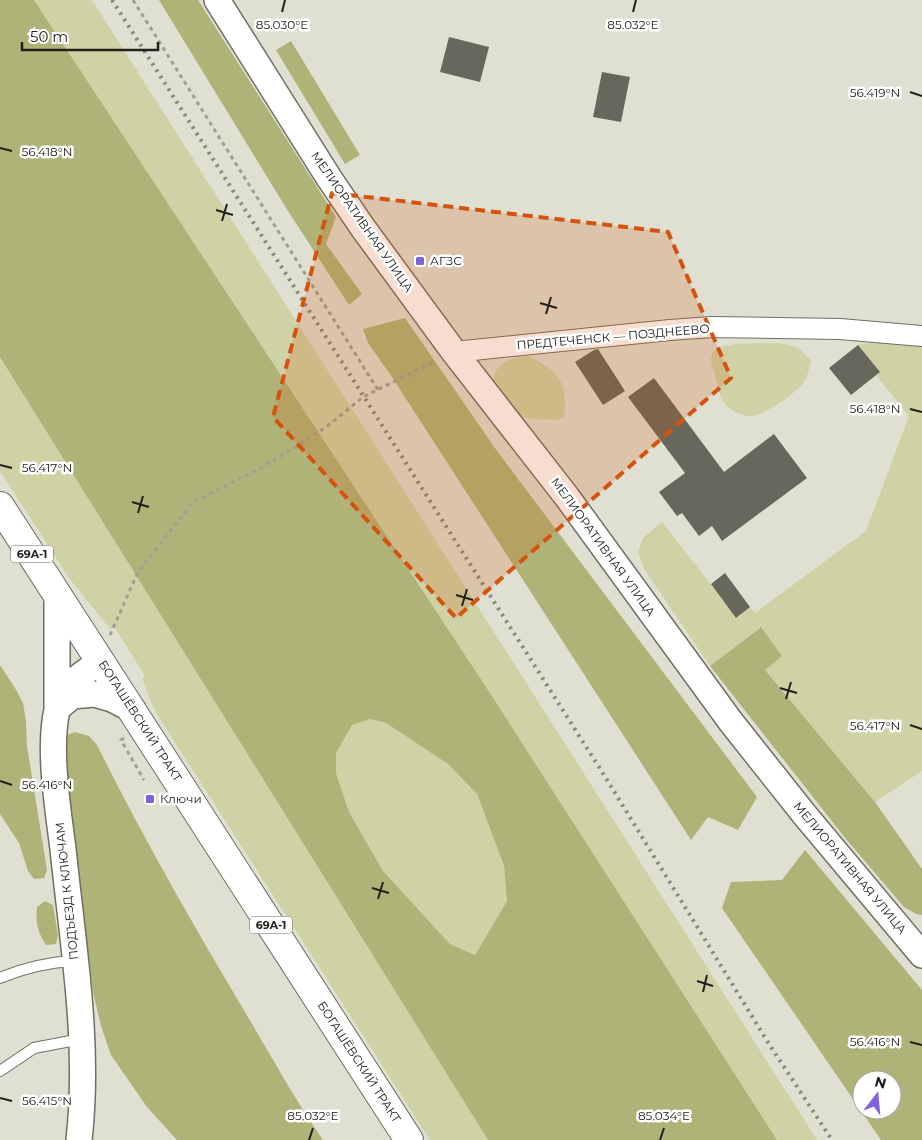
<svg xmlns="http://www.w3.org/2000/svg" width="922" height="1140" font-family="Montserrat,sans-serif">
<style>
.green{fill:#cfd2a5}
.forest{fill:#afb377;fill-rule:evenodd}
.building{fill:#67685b}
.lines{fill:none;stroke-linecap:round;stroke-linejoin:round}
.service-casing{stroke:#6f7063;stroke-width:12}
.minor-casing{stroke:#6f7063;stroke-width:22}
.tertiary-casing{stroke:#6f7063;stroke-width:28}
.primary-casing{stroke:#6f7063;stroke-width:30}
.path{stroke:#9fa094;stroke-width:3;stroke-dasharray:4 4;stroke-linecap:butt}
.service{stroke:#fff;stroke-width:10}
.minor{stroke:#fff;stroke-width:20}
.tertiary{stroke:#fff;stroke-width:25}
.primary{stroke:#fff;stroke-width:28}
.rail{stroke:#88897e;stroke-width:4;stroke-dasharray:2.5 5;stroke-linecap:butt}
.marked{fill:#d4530e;fill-opacity:0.2;stroke:#d4530e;stroke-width:4;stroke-dasharray:10 6;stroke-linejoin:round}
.ticks{fill:none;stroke:#20211b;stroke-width:2}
.poi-dot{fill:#8162dd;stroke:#fff;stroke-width:2}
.labels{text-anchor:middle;stroke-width:5;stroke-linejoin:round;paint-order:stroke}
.shield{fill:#fff;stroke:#63645f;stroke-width:1}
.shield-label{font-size:11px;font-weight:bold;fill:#20211b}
.street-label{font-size:12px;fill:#20211b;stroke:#fff}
.poi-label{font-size:12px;fill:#20211b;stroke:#fff;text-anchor:start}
.ticks-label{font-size:12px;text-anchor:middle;fill:#20211b;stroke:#fff;stroke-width:5;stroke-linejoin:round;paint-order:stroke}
</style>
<rect width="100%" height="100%" fill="#dfe0d1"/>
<path class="green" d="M 34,0 L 92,0 L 817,1140 L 777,1140 L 492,696 Z
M 879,341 L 922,345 L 922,771 L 875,802 L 765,670 L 760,627 L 710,666 L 644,569 L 638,552 L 643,538 L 662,522 L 737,618 L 750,607 L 755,613 L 866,531 L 909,416 L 876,375 L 879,372 L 858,345 Z
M 776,343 C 794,345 799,346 811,361 C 809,368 808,376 804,382 C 795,394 767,413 753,416 C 743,417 728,410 723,401 C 718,393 717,381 714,372 C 712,365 708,356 715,350 C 728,341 760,344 776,343 Z
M 529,356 C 554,370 566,377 565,408 C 565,415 565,418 558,420 C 545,419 528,421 516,414 C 511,411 507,404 503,400 C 481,373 501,358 529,356 Z
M 0,357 L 488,1140 L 430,1140 L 160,719 L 153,707 L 142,678 L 145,676 L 115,628 L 110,629 L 69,578 L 0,471 Z
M 370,719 L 386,723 L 448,764 L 477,794 L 504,866 L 507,901 L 475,955 L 450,944 L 383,871 L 349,812 L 336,773 L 336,753 L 352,724 Z"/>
<path class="forest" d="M 0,0 L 34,0 L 492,696 L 777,1140 L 488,1140 L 0,357 ZM 370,719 L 386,723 L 448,764 L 477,794 L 504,866 L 507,901 L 475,955 L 450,944 L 383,871 L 349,812 L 336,773 L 336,753 L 352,725 Z
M 159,0 L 198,0 L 336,217 L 326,244 L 362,294 L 349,305 L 288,211 Z
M 291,41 L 360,155 L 345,164 L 276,50 Z
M 405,318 L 497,451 L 757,797 L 738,830 L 708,817 L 691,840 L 390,374 L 368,343 L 363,329 Z
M 761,627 L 782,656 L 765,670 L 875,802 L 922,869 L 922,915 L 916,914 L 904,907 L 846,839 L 710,666 Z
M 0,665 L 15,688 L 23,703 L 26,721 L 27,746 L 47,870 L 44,878 L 34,879 L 28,871 L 19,843 L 0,814 Z
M 75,732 L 89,736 L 97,745 C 141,834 191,921 242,1007 C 269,1052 293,1097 323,1140 L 177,1140 L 147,1107 L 111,1055 L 101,1026 L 93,992 L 64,761 L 65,736 Z
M 805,850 L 922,990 L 922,1140 L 881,1140 L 722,908 L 731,882 L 782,880 ZM 862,1080 L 892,1080 L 892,1110 L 862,1110 Z
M 45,901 L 53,905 L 58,935 L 56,944 L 46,945 C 38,933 35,922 37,907 Z"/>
<path class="building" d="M 449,37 L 489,47 L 480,82 L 440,72 Z
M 602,72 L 630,77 L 621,122 L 593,117 Z
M 858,345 L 880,372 L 851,395 L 829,368 Z
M 598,349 L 625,391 L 603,405 L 575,362 L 594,350 Z
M 654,378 L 724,472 L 774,434 L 807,478 L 722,541 L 712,526 L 699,536 L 682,513 L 677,516 L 659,492 L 685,473 L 628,397 Z
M 725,573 L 750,607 L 736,618 L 711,584 Z"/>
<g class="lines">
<defs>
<path id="service" d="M 0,978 C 24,968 49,962 75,961
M 0,1071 L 34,1048 L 81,1039"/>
<path id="minor" d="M 454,352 L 670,330 L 712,327 L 840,329 L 922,336"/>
<path id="tertiary" d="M 217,0 L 329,178 L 363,228 L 454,352 L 567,497 L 731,722 L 804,814 L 922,955
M 57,706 L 57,594
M 57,709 L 72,696 L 94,694 L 112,699 L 133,710
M 79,1140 C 90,1043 73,946 63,849 C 58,809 48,749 57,710 C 62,684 82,675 101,661"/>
<path id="primary" d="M 0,506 L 409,1140"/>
</defs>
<use href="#service" class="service-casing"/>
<use href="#minor" class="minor-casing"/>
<use href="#tertiary" class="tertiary-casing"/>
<use href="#primary" class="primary-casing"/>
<path class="path" d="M 133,0 L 378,390
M 110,635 L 138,572 L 193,502 L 255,471 L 296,447 L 330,424 L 363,397 L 435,361
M 124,738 L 121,740 L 144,780"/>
<use href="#service" class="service"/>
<use href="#minor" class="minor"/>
<use href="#tertiary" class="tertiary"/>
<use href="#primary" class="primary"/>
<path class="rail" d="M 112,0 L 604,775 L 769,1044 L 832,1140"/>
</g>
<path class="marked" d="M 332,193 L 668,232 L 731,378 L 456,618 L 273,417 Z"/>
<path class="ticks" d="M 282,12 L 285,0M 633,12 L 636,0M 910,92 L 922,96M 0,148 L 12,151M 216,210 L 233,215M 222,221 L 227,204M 540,303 L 557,308M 546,314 L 551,297M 910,409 L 922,412M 0,465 L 12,468M 132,502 L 149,507M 138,513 L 143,496M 456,595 L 473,600M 462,606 L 467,589M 780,688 L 797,693M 786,699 L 791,682M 910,725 L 922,729M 0,781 L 12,785M 372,888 L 389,893M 378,899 L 383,882M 697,981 L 713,986M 703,992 L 707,975M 910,1042 L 922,1045M 0,1098 L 12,1101M 309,1140 L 313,1128M 660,1140 L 664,1128"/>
<g class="poi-dot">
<rect x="415" y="256" width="10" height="10" rx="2.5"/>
<rect x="145" y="794" width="10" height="10" rx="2.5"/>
</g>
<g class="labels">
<g class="shield">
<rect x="11" y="545.5" width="42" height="17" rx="4"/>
<rect x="250" y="916.5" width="42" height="17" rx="4"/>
</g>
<g class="shield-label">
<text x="32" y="558">69А-1</text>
<text x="271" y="929">69А-1</text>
</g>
<g class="street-label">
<text transform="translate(362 222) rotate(55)" y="4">МЕЛИОРАТИВНАЯ УЛИЦА</text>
<text transform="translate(613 337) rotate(-5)" y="4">ПРЕДТЕЧЕНСК — ПОЗДНЕЕВО</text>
<text transform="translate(603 547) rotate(54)" y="4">МЕЛИОРАТИВНАЯ УЛИЦА</text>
<text transform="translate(140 721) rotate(57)" y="4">БОГАШЁВСКИЙ ТРАКТ</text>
<text transform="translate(850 868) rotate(50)" y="4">МЕЛИОРАТИВНАЯ УЛИЦА</text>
<text transform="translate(67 891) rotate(-96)" y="4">ПОДЪЕЗД К КЛЮЧАМ</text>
<text transform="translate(359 1062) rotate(57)" y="4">БОГАШЁВСКИЙ ТРАКТ</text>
</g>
<g class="poi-label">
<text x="430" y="265">АГЗС</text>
<text x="160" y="803">Ключи</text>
</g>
</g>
<g class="ticks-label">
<text x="282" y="29">85.030°E</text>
<text x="633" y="29">85.032°E</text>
<text x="875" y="97">56.419°N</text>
<text x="47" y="156">56.418°N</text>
<text x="875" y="413">56.418°N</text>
<text x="47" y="472">56.417°N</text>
<text x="875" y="730">56.417°N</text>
<text x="47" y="789">56.416°N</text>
<text x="875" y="1046">56.416°N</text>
<text x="47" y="1105">56.415°N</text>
<text x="313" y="1120">85.032°E</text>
<text x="664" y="1120">85.034°E</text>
</g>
<g transform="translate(877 1095) rotate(16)"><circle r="24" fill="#ffffff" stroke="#a6a6a4"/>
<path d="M0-4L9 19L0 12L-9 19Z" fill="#8162dd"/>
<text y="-8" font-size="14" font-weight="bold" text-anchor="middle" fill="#20211b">N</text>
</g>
<path d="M22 42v8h136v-8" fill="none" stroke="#20211b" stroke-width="2.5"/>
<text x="30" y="42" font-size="15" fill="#20211b" stroke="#ffffff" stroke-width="4" paint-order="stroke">50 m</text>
</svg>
